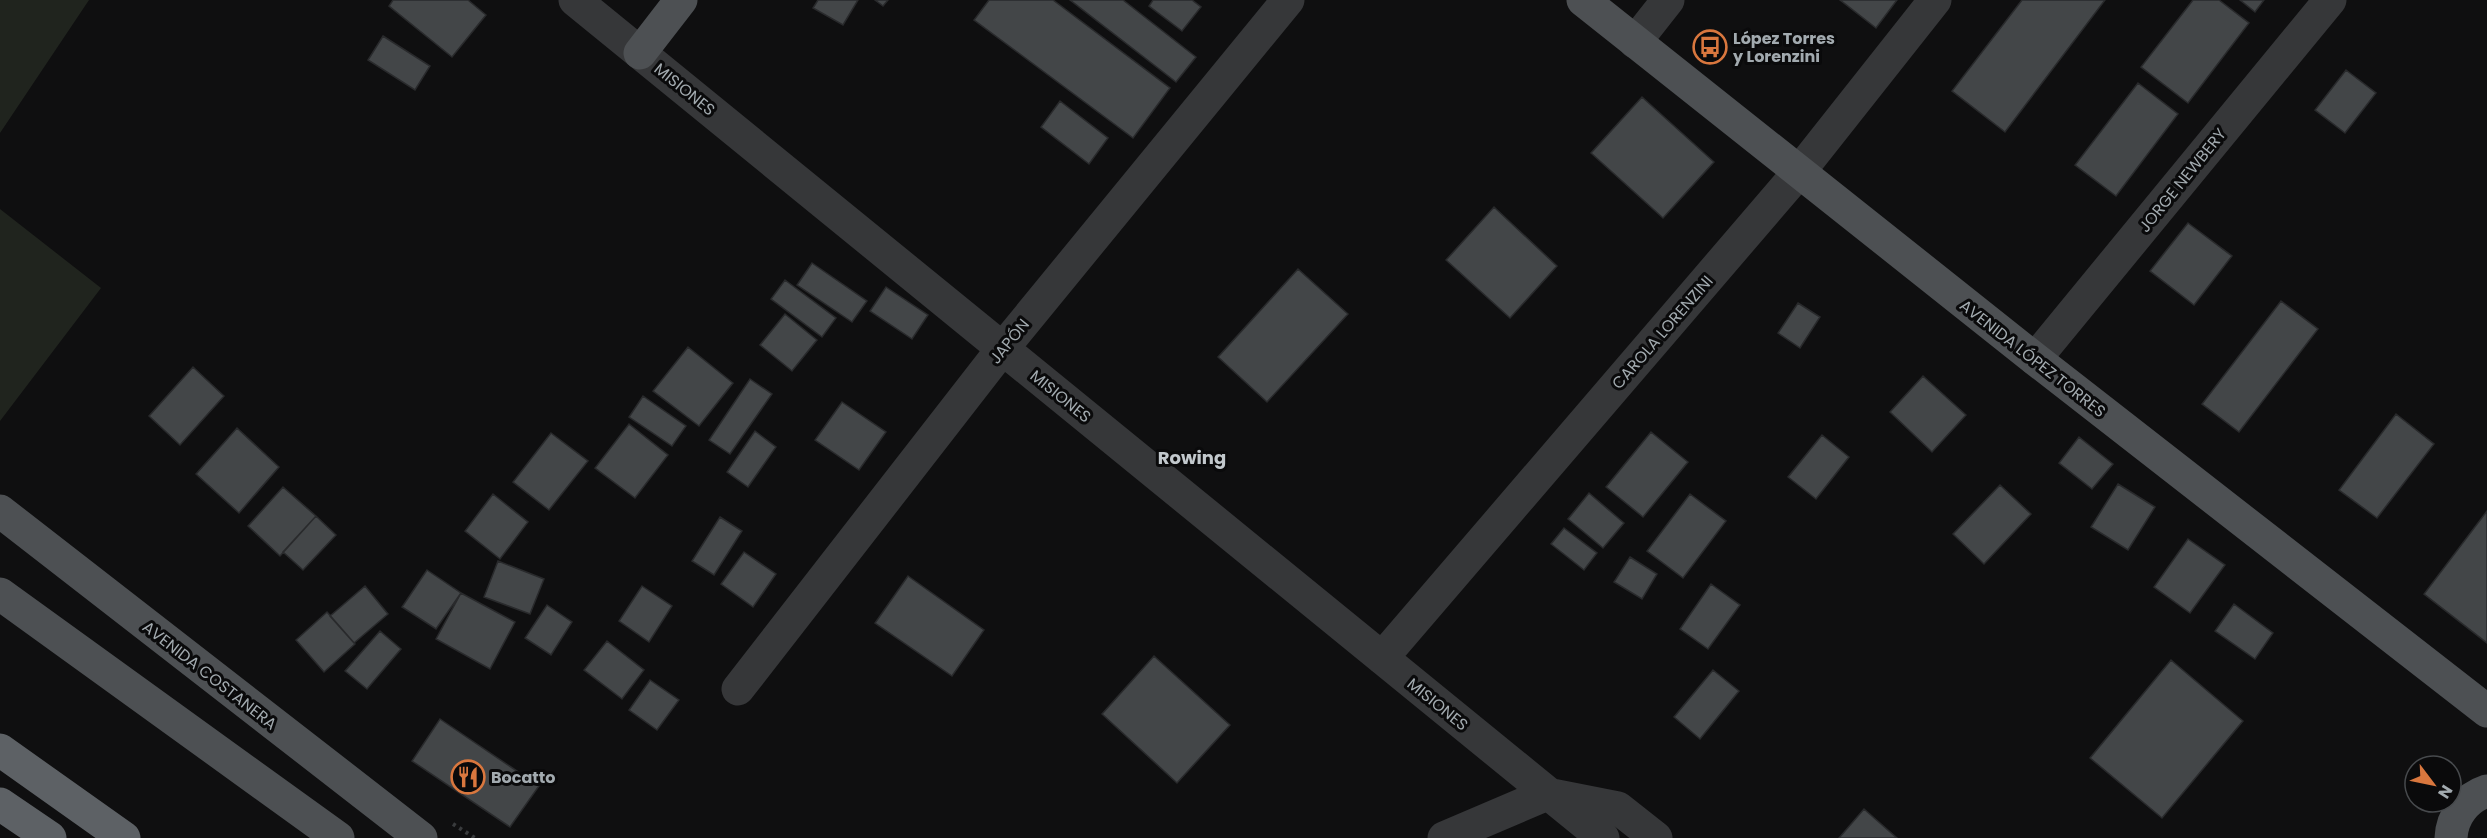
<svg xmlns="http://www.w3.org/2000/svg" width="2487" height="838" font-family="Poppins,sans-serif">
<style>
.green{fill:#20241e}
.building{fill:#434648;stroke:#292a2c;stroke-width:1.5}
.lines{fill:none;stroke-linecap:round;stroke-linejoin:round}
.path{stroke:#393b3d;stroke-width:4;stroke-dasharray:3 4.5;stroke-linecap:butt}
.minor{stroke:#363739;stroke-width:33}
.major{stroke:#4d5053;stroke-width:33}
.highway{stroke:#5d6165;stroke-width:33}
.labels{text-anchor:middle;stroke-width:6;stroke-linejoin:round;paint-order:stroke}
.poi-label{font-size:16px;font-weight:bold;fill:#a2aaaf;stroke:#0a0a0b;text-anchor:start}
.street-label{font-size:16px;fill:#a2aaaf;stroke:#0a0a0b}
.neighbourhood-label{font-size:18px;font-weight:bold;fill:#c2c8cc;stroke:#0a0a0b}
</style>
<rect width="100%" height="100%" fill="#0f0f10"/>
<path class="green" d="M 0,0 L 89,0 L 0,133 Z
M 0,209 L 101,288 L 0,421 Z"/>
<path class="building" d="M 393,0 L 468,0 L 486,15 L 452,57 L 389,6 Z
M 818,0 L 858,0 L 843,25 L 813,8 Z
M 875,0 L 888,0 L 883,6 Z
M 989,0 L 1053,0 L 1170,88 L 1133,138 L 974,20 Z
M 1070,0 L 1123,0 L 1196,57 L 1176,82 Z
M 1153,0 L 1192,0 L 1201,7 L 1182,31 L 1149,6 Z
M 1840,0 L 1897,0 L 1876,28 Z
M 2022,0 L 2105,0 L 2005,132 L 1952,91 Z
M 2193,0 L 2219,0 L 2249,23 L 2188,103 L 2141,67 Z
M 2240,0 L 2264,0 L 2255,12 Z
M 383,36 L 430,66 L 415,90 L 368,60 Z
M 2346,70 L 2376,93 L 2345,133 L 2315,110 Z
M 2138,83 L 2178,114 L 2116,196 L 2075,165 Z
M 1642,97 L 1714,162 L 1663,218 L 1591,153 Z
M 1060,101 L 1108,138 L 1089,164 L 1041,127 Z
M 1494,207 L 1557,266 L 1510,318 L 1446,260 Z
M 2188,223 L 2232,256 L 2194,305 L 2150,271 Z
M 812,263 L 867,301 L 852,322 L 797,285 Z
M 1298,269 L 1348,314 L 1267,402 L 1218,357 Z
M 785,280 L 836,318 L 822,337 L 771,299 Z
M 886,287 L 928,315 L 912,339 L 870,311 Z
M 2281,301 L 2318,329 L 2239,432 L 2202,404 Z
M 1798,303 L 1820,317 L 1800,348 L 1778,333 Z
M 785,314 L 817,340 L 792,371 L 760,345 Z
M 688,347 L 733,383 L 699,426 L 653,391 Z
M 193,367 L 224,396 L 180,445 L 149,416 Z
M 1923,376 L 1966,415 L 1932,452 L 1890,412 Z
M 750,379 L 772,394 L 730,454 L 709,440 Z
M 643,396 L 686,426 L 672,446 L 629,417 Z
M 842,402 L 886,432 L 859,470 L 815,440 Z
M 2396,414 L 2434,444 L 2377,518 L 2339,490 Z
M 629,424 L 668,455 L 635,498 L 595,468 Z
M 237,428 L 279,467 L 239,513 L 196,474 Z
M 755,431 L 776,447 L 748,487 L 727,472 Z
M 1651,432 L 1688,462 L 1643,517 L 1606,487 Z
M 551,433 L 588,461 L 549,510 L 513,482 Z
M 1822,435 L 1849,457 L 1816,499 L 1788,477 Z
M 2079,437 L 2113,464 L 2092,489 L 2059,463 Z
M 2118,484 L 2155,507 L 2128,550 L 2091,527 Z
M 2000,485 L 2031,514 L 1984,564 L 1953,534 Z
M 283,487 L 316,516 L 280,556 L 248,526 Z
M 1589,493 L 1624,523 L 1603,548 L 1568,519 Z
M 493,494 L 528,522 L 500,559 L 465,531 Z
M 1690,494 L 1726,521 L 1683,578 L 1647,551 Z
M 2487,511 L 2487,643 L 2424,594 Z
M 316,516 L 336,535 L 303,570 L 283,552 Z
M 720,517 L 742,531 L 714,575 L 692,561 Z
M 1564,528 L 1597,553 L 1584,570 L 1551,544 Z
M 2188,539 L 2225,565 L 2190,613 L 2154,587 Z
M 744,552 L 776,574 L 753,607 L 721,584 Z
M 1630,557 L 1657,574 L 1642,599 L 1614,582 Z
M 498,561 L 544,579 L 530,614 L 484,597 Z
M 427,570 L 461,593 L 436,629 L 402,607 Z
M 908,576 L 984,630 L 952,676 L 875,623 Z
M 1711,584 L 1740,605 L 1708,649 L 1680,629 Z
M 365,586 L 388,614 L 354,643 L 330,616 Z
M 642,586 L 672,606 L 649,642 L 619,621 Z
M 461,593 L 515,622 L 490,669 L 436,639 Z
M 2234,604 L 2273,633 L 2255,659 L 2215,631 Z
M 547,605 L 572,622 L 551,655 L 525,638 Z
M 327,612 L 355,644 L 324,672 L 296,640 Z
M 380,631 L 401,649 L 367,689 L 345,671 Z
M 607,641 L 644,670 L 622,699 L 584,670 Z
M 1154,656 L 1230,725 L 1177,783 L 1102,714 Z
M 2171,660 L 2243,721 L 2162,818 L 2090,758 Z
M 1713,670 L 1739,691 L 1700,739 L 1674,717 Z
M 650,680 L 679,700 L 657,730 L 629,710 Z
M 440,719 L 539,786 L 510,827 L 412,761 Z
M 1864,809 L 1897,838 L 1839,838 Z"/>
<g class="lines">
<path class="path" d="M 453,824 L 475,838"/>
<path class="minor" d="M 575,0 L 1603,838
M 1635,42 L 1668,0
M 2035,359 L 2330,0
M 1382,658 L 1799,172 L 1935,0
M 738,689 L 1003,348 L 1288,0
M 1552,795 L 1618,808 L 1656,838
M 1444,838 L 1547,794"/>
<path class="major" d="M 1583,0 L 2035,359 L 2487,711
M 640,53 L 681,0
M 0,511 L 421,838
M 0,594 L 338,838
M 2451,838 C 2452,816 2466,798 2487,791"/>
<path class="highway" d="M 0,750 L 124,838
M 0,804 L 50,838"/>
</g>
<defs>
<symbol id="bus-ring" viewBox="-11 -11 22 22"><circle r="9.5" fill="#0a0a0b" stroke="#d9773e" stroke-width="1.5"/><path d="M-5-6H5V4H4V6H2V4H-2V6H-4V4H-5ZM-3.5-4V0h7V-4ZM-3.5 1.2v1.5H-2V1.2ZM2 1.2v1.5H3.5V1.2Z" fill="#d9773e"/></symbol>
<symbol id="restaurant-ring" viewBox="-11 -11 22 22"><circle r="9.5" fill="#0a0a0b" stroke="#d9773e" stroke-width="1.5"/><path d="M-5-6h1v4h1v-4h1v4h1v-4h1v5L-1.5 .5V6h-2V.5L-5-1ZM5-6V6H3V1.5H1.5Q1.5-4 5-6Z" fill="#d9773e"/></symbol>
</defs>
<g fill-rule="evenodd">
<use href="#bus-ring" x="1691" y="28" width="38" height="38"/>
<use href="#restaurant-ring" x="449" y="758" width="38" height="38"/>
</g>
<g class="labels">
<g class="poi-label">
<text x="1733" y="44">López Torres<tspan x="1733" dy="18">y Lorenzini</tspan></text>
<text x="491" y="783">Bocatto</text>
</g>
<g class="street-label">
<text transform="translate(685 89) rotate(39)" y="6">MISIONES</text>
<text transform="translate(2182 180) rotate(-51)" y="6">JORGE NEWBERY</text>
<text transform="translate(1662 332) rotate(-49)" y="6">CAROLA LORENZINI</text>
<text transform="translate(1009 341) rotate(-51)" y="6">JAPÓN</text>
<text transform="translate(2033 358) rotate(38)" y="6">AVENIDA LÓPEZ TORRES</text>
<text transform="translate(1061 396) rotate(39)" y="6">MISIONES</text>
<text transform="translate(210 675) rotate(38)" y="6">AVENIDA COSTANERA</text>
<text transform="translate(1438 704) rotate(39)" y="6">MISIONES</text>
</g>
<g class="neighbourhood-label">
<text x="1192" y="464">Rowing</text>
</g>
</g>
<g transform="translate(2433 784) rotate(122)"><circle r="28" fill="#0a0a0b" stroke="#474a4d" stroke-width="1.5"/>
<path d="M0-4.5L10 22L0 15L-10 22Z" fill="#d9773e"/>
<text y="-9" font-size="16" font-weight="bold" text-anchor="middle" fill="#a2aaaf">N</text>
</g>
</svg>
